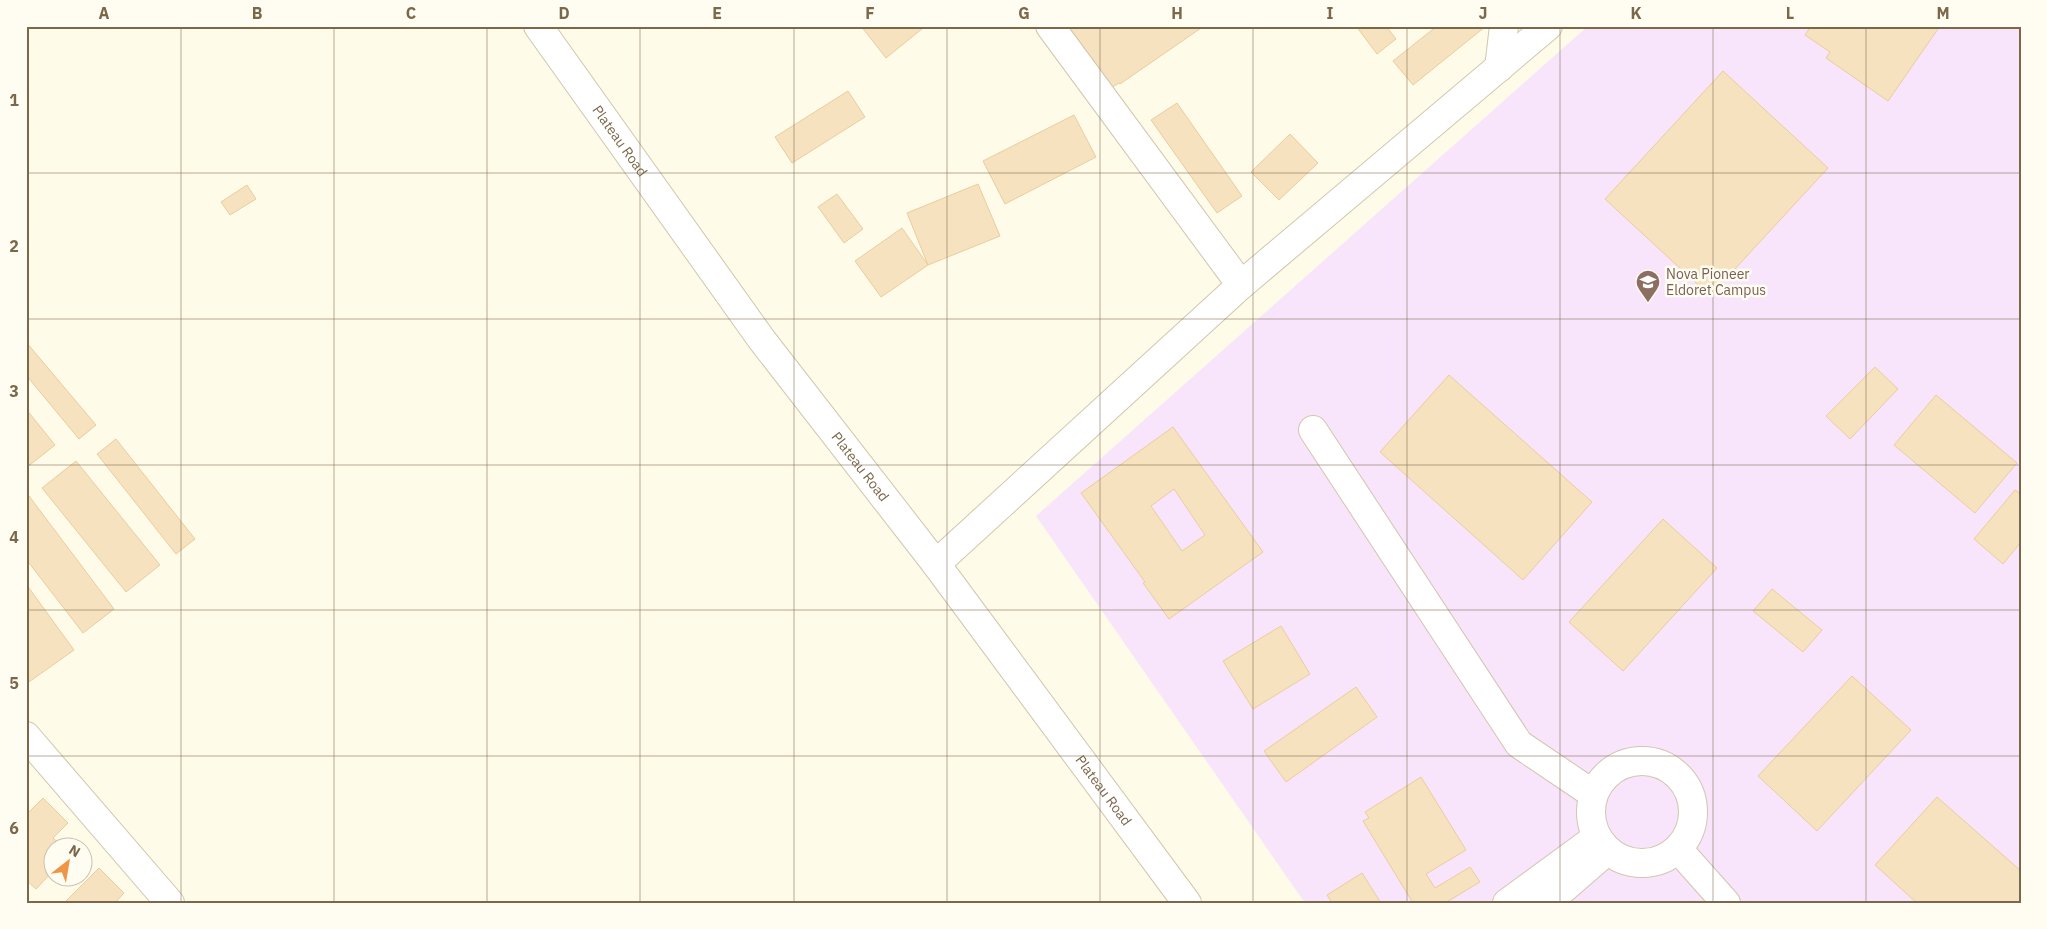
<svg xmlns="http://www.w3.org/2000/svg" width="2047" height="929" font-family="'IBM Plex Sans',sans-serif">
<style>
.education{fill:#f8e5fb}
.building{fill:#f6e2be;stroke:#eacd9d;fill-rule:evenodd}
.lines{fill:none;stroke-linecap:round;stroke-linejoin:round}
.minor-casing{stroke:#d2c6ad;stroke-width:30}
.minor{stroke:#fff;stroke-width:28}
.grid{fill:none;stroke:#7b6749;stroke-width:1;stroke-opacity:0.55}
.labels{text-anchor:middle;stroke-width:5;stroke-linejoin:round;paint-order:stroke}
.street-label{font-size:14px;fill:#7b6749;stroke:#fffdf1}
.education-label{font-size:14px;fill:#785e54;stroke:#fffdf1;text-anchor:start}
.neatline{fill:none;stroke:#7b6749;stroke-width:2}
.grid-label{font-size:16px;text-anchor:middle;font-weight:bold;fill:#7b6749}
</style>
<rect width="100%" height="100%" fill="#fefbe9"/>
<path class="education" d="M 1588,26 L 2021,26 L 2021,903 L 1305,903 L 1036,516 Z"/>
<path class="building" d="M 861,26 L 921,26 L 923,28 L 886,58 Z
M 1066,26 L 1204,26 L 1120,84 L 1119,83 L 1109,89 Z
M 1356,26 L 1386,26 L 1396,39 L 1377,54 Z
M 1437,26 L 1486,26 L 1413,85 L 1393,61 Z
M 1811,26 L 1940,26 L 1888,101 L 1826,58 L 1830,52 L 1805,35 Z
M 1723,71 L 1828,168 L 1710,296 L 1605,199 Z
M 848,91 L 865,117 L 792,163 L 775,137 Z
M 1177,103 L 1242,196 L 1217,213 L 1151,120 Z
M 1074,115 L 1096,157 L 1005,204 L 983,161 Z
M 1290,134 L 1318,163 L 1279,200 L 1251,172 Z
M 978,184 L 1000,236 L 928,265 L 907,213 Z
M 247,185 L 256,199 L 230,215 L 221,202 Z
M 837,194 L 863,229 L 844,243 L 818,207 Z
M 902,228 L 928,265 L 881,297 L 855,261 Z
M 26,342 L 96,425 L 79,439 L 26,375 Z
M 1875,367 L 1898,389 L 1850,439 L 1826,416 Z
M 1449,375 L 1592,502 L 1523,580 L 1380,452 Z
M 1936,395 L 2017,463 L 1975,513 L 1894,445 Z
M 26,409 L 55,445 L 26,468 Z
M 1173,427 L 1263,552 L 1169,619 L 1143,583 L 1145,582 L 1081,493 ZM 1174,489 L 1205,535 L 1182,551 L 1151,506 Z
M 116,439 L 195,539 L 176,554 L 97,454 Z
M 76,461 L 160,565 L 126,592 L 42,488 Z
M 2015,490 L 2021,494 L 2021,542 L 2003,564 L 1974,539 Z
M 29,496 L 114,609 L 83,633 L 26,559 L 26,498 Z
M 1663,519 L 1717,568 L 1623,671 L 1569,622 Z
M 26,584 L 74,650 L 26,684 Z
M 1772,589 L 1822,630 L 1803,652 L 1753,611 Z
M 1281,626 L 1310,674 L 1253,709 L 1223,661 Z
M 1852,676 L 1911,730 L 1817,831 L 1758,776 Z
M 1356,687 L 1377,717 L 1286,782 L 1264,751 Z
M 1421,777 L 1466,850 L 1426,874 L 1435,888 L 1470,867 L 1480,882 L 1445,903 L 1413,903 L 1363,821 L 1369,818 L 1365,812 Z
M 1937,797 L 2021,871 L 2021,903 L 1917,903 L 1875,865 Z
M 43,798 L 68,823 L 53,838 L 62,846 L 52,846 L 52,872 L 36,889 L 26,880 L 26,815 Z
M 99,868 L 124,893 L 115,903 L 64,903 Z
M 1362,873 L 1381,903 L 1332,903 L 1327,895 Z"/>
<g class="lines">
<defs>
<g id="minor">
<path id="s1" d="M 538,26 L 762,340 L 936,564 L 1187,903"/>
<path d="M 1050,26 L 1241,285"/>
<path d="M 1499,68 L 1504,26"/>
<path d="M 1313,430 L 1519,744 L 1593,794"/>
<path d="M 936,564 L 1241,285 L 1548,26"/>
<path d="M 26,736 L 170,903"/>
<circle cx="1642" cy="812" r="51"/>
<path d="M 1678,849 L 1726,903"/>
<path d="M 1507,903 L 1597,837"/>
<path d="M 1547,903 L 1607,851"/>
</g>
</defs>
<use href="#minor" class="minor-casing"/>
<use href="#minor" class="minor"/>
</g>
<path class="grid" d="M 181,26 L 181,903M 334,26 L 334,903M 487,26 L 487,903M 640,26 L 640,903M 794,26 L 794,903M 947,26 L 947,903M 1100,26 L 1100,903M 1253,26 L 1253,903M 1407,26 L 1407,903M 1560,26 L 1560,903M 1713,26 L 1713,903M 1866,26 L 1866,903M 26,173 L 2021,173M 26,319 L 2021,319M 26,465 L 2021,465M 26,610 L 2021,610M 26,756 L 2021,756"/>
<defs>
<symbol id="school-pin" viewBox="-11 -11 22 30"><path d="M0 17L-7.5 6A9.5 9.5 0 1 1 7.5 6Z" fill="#8d6e63" stroke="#fffdf1"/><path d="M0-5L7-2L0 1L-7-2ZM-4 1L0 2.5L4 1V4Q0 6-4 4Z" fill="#fff"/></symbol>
</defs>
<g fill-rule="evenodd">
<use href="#school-pin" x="1634" y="268" width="28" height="38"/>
</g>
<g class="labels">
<g class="street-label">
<text dy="5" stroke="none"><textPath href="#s1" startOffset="141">Plateau Road</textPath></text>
<text dy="5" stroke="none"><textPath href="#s1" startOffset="546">Plateau Road</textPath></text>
<text dy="5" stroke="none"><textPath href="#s1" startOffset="951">Plateau Road</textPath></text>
</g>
<g class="education-label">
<text x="1666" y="279">Nova Pioneer<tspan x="1666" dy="16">Eldoret Campus</tspan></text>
</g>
</g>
<rect width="2047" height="929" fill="none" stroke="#fffdf1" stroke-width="55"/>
<g transform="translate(68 862) rotate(31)"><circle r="24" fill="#fffdf1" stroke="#cac1ae"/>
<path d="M0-4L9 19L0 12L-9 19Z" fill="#f09546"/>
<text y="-8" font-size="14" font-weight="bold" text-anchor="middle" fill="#7b6749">N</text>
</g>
<rect x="28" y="28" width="1992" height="874" class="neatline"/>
<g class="grid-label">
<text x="104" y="19">A</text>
<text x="257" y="19">B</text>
<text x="411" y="19">C</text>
<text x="564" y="19">D</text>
<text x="717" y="19">E</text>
<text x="870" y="19">F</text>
<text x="1024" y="19">G</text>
<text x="1177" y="19">H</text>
<text x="1330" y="19">I</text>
<text x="1483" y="19">J</text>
<text x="1636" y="19">K</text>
<text x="1790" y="19">L</text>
<text x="1943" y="19">M</text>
<text x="14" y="106">1</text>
<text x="14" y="252">2</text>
<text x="14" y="397">3</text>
<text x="14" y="543">4</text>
<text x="14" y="689">5</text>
<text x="14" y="834">6</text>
</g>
</svg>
